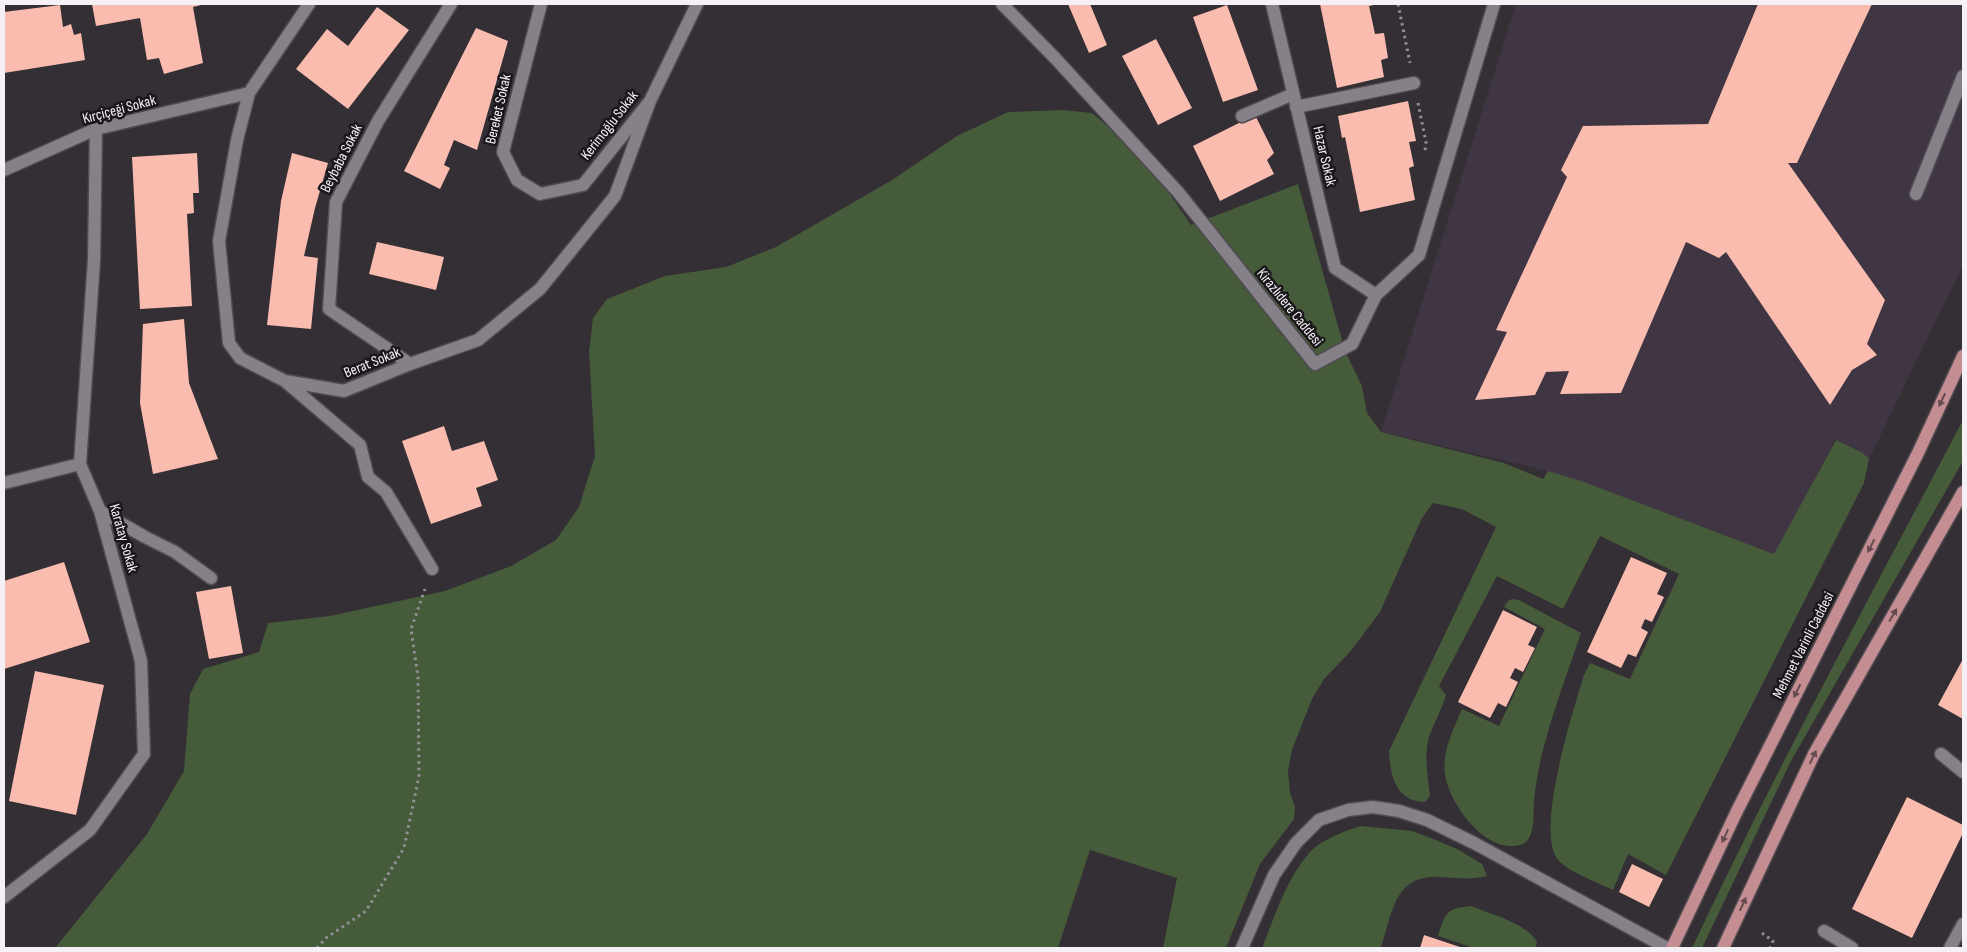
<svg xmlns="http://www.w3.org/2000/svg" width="1967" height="952" font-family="'Sofia Sans Condensed',sans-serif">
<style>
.built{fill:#403643}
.green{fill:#455b39}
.building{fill:#f9bcae}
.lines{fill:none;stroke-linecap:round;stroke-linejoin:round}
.minor-casing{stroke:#504a51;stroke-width:15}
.major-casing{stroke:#504a51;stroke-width:15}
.path{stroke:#959096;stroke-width:3;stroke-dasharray:2.5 4;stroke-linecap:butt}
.minor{stroke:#868088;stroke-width:12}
.major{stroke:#c48d91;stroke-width:12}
.oneway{fill:#664c50}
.labels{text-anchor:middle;stroke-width:5;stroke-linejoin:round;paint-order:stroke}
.street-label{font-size:15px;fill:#f4f0f5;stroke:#1a171b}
</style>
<rect width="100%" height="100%" fill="#342e35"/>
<path class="built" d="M 1516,4 L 1963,4 L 1963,265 L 1869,459 L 1835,440 L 1775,554 L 1548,471 L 1381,432 Z"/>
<path class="green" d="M 1062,110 L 1092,113 L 1145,158 L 1191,225 L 1298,184 L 1345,351 L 1362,386 L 1367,413 L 1381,432 L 1504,463 L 1543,479 L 1548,471 L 1584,482 L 1774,554 L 1836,440 L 1863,453 L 1869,459 L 1864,483 L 1666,875 L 1628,854 L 1613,890 C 1597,882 1571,873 1559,861 C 1533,835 1574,708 1584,675 L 1590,663 L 1630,679 L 1679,574 L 1600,536 L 1563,609 L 1497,576 L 1439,686 L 1446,695 C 1442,709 1435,721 1430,734 C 1423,754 1428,776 1430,796 L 1425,802 C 1396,802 1390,775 1389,751 L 1496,527 L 1462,509 L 1433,503 L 1422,518 L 1380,612 L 1350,652 L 1324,679 L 1312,699 L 1292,750 L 1288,771 L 1290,793 L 1295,807 L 1294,819 L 1260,864 L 1226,948 L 1163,948 L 1177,878 L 1090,850 L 1058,948 L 55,948 L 147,834 L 184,771 L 190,694 L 203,669 L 259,652 L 268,623 L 330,616 L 445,591 L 511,566 L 556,540 L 579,507 L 595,456 L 589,352 L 593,318 L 607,299 L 665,276 L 726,267 L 776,247 L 892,180 L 957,136 L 1008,112 Z
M 1963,420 L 1963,461 L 1791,761 L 1702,948 L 1692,948 C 1776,769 1871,595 1963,420 Z
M 1512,599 L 1519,600 L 1581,633 C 1566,677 1549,721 1539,767 C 1537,778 1535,790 1534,801 C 1533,813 1535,828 1529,838 C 1526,844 1519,846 1513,846 C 1482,848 1449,803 1445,774 C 1442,751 1453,730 1462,709 L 1499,726 L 1545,629 L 1504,607 L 1508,601 Z
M 1361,826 L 1412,831 L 1436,840 L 1459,850 L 1482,864 L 1487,876 C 1472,880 1457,878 1441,877 C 1394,874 1393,912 1381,948 L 1262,948 C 1275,916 1286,879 1310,852 C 1322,839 1345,831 1361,826 Z
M 1471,906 C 1493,915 1523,922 1537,941 L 1536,948 L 1474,948 L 1438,936 C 1446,912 1445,909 1471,906 Z"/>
<path class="building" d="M 92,4 L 205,4 L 193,7 L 203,63 L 164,74 L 159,58 L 147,60 L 140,18 L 96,26 Z
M 1068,4 L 1090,4 L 1107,45 L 1089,53 Z
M 1320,4 L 1379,4 L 1369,6 L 1375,34 L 1384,33 L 1388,58 L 1381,60 L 1384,77 L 1337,88 Z
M 1758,4 L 1872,4 L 1797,163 L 1788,163 L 1885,300 L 1867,344 L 1877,355 L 1852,370 L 1830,405 L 1726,252 L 1719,258 L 1686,242 L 1621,393 L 1560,394 L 1569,371 L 1546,372 L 1535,395 L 1475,400 L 1507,332 L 1496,330 L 1567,177 L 1561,170 L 1583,126 L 1708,124 Z
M 60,5 L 63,27 L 71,24 L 74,35 L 81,33 L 85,60 L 4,73 L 4,12 Z
M 1227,5 L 1258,90 L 1223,102 L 1193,17 Z
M 377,7 L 409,30 L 348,109 L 296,69 L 327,29 L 348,46 Z
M 476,28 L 508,41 L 477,150 L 454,140 L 444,165 L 450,168 L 440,189 L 404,171 Z
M 1156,39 L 1192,108 L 1158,125 L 1122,56 Z
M 1408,101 L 1416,141 L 1409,142 L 1414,166 L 1409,168 L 1415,200 L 1360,212 L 1345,137 L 1342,138 L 1338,116 Z
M 1255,115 L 1274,153 L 1267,160 L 1274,174 L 1220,201 L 1193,146 Z
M 197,153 L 199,193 L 193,193 L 194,213 L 187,214 L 192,306 L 140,309 L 132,157 Z
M 292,153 L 328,163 L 315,208 L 304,256 L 318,258 L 311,329 L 267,325 L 281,201 Z
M 377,242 L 444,257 L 436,290 L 369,274 Z
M 184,319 L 189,383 L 218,459 L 153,474 L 140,403 L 143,324 Z
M 444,426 L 452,451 L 484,441 L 498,480 L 476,488 L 482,506 L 431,524 L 402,441 Z
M 1631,557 L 1667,573 L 1657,594 L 1664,597 L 1652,622 L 1645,619 L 1641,628 L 1648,632 L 1636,657 L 1628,654 L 1621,668 L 1587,652 Z
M 64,562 L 90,642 L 4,669 L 4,581 Z
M 231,586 L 243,653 L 209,659 L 196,592 Z
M 1503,610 L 1537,627 L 1528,645 L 1535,648 L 1523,672 L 1515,668 L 1510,678 L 1518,682 L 1506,707 L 1498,703 L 1490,718 L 1458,702 Z
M 1963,659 L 1963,719 L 1938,705 Z
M 35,671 L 104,685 L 76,815 L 9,801 Z
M 1907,797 L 1963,825 L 1963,833 L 1912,938 L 1852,909 Z
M 1632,864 L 1663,879 L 1649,907 L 1619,892 Z
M 1424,935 L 1463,948 L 1420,948 Z"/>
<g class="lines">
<defs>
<path id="minor" d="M 309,4 L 249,93 L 237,140 L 219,241 L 229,343 L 240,358 L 285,381 L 344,391 L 410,364 L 478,340 L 540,289 L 615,196 L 650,101
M 541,4 L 503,152 L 517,180 L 540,194 L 583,185 L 650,101 L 697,4
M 1002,4 L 1055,58 L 1178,192 L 1315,364 L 1352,344 L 1376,295 L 1419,255 L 1494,4
M 1272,4 L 1335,268 L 1376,295
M 1296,107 L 1414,83
M 1242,116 L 1293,94
M 4,170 L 96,129 L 249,93
M 1916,194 L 1963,76
M 410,364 L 329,309 L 336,202 L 378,121 L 451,4
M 286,382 L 360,445 L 368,477 L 386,492 L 432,569
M 4,483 L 80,464
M 100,511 L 145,537 L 175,552 L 211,578
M 1941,754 L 1963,772
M 4,897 L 90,830 L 144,754 L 141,661 L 100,511 L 80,464 L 94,260 L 96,129
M 1824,931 L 1852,948
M 1242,948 L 1274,875 L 1296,843 L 1319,820 L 1348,810 L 1373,807 L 1399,811 L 1427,820 L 1474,843 L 1667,948
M 1950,948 L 1963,924"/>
<path id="major" d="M 1672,948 L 1736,813 L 1918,453 L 1963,356
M 1723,948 L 1814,754 L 1963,492"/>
</defs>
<use href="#minor" class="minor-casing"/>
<use href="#major" class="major-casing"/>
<path class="path" d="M 1398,4 L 1410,63
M 1418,103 L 1426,142 L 1425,151
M 1762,933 L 1773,941 L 1770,948
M 317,948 L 326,938 L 366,911 L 404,848 L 419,776 L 418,677 L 411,629 L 425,589"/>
<use href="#minor" class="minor"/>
<use href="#major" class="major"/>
</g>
<defs><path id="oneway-solid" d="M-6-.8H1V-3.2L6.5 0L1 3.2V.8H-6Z" transform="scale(1.25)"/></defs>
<g class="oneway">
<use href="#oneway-solid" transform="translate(1942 400) rotate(115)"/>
<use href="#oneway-solid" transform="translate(1871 546) rotate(117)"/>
<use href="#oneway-solid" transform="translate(1893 615) rotate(-60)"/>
<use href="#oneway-solid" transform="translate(1797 691) rotate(117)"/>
<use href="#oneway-solid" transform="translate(1813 757) rotate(-64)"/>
<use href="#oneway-solid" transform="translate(1725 836) rotate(115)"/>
<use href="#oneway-solid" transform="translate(1743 904) rotate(-65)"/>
</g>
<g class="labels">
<g class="street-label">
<text transform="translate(119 109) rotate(-15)" y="5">Kırçiçeği Sokak</text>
<text transform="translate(498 109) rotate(-77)" y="5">Bereket Sokak</text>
<text transform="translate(609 125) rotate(-52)" y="5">Kerimoğlu Sokak</text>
<text transform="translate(1325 156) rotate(77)" y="5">Hazar Sokak</text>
<text transform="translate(341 158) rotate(-63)" y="5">Beybaba Sokak</text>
<text transform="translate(1290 307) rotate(51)" y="5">Kirazlıdere Caddesi</text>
<text transform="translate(372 362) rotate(-22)" y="5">Berat Sokak</text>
<text transform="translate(124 538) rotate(74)" y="5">Karatay Sokak</text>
<text transform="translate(1803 645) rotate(-63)" y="5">Mehmet Varinli Caddesi</text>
</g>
</g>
<rect width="1967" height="952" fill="none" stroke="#f4f0f5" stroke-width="10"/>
</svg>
